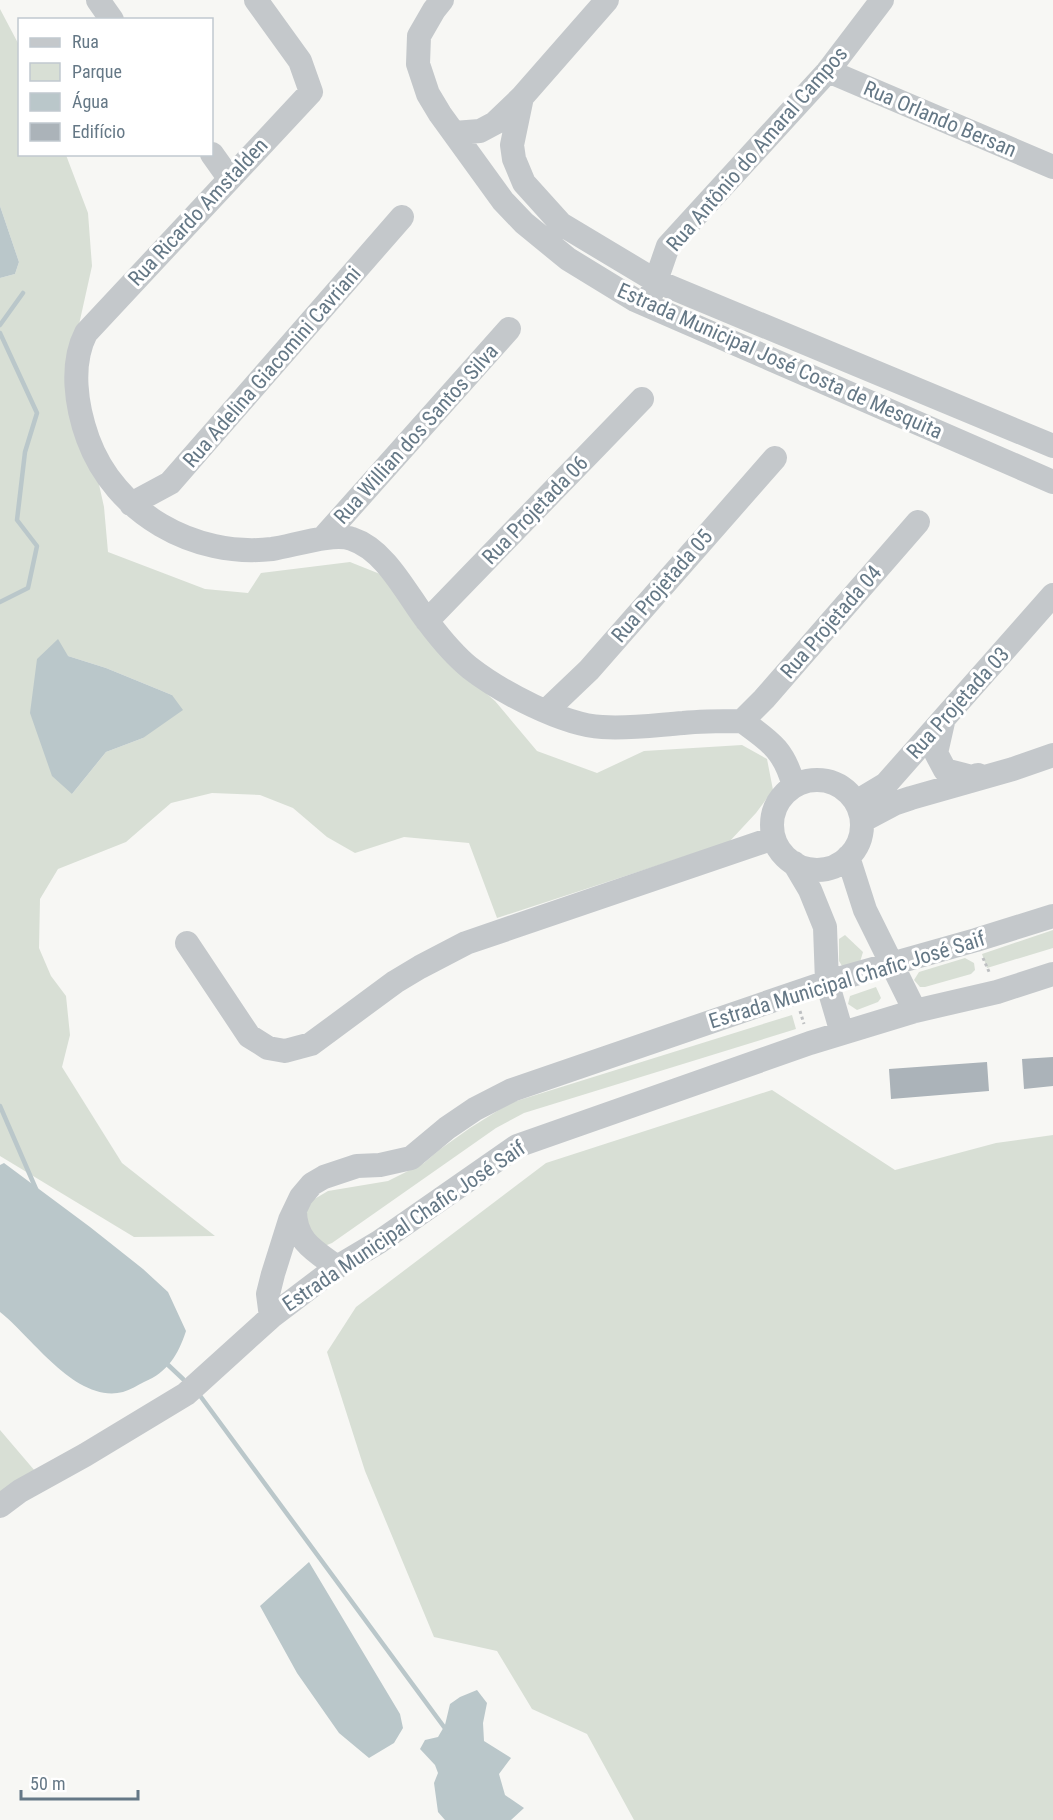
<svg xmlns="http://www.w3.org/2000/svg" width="1053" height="1820" font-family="'Roboto Condensed',sans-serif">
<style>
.green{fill:#d8dfd5;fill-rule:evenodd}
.water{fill:#bac7ca}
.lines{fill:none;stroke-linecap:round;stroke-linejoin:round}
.stream{stroke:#bac7ca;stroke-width:4.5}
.building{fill:#abb3b9}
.path{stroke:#bec0c2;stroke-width:3;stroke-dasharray:3 3;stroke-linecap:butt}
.minor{stroke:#c4c8cb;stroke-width:24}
.labels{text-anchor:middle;stroke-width:6;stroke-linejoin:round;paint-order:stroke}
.street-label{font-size:21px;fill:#657886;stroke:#fff}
</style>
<rect width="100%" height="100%" fill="#f7f7f4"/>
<path class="green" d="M 0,9 L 19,45 L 20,154 L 66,155 L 88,213 L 92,266 L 78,329 L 96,471 L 104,507 L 108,552 L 205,589 L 248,593 L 261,573 L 350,562 L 385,576 L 440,653 L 495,701 L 537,751 L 597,773 L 644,751 L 742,745 L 767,759 L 773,790 L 756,813 L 729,842 L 497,918 L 469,843 L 404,837 L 355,853 L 327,837 L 293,808 L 260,795 L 212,793 L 171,803 L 126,842 L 58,869 L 40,899 L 39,948 L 51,976 L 66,996 L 70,1035 L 62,1067 L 122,1163 L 215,1236 L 134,1237 L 0,1156 L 0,278 L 15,274 L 19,262 L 0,206 ZM 68,656 L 106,668 L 172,695 L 143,738 L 106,752 L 72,794 Z
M 1053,930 L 1053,948 L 987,968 L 982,954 Z
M 845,935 L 863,952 L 860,962 L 842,966 L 839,961 L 839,939 Z
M 965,958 L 974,963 L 975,970 L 971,974 L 925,987 L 920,987 L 914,980 L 919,972 Z
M 876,987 L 881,998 L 878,1002 L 857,1010 L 848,1004 L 850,996 Z
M 792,1015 L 796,1029 L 524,1113 L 496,1128 L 332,1243 L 322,1247 L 300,1216 L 311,1201 L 328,1191 L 388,1181 L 424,1163 L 439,1150 L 470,1128 L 510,1103 Z
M 772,1090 L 895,1170 L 996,1143 L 1053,1135 L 1053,1820 L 634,1820 L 587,1734 L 532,1709 L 497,1651 L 434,1637 L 365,1471 L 327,1352 L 356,1307 L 546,1163 Z
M 0,1430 L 35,1471 L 0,1496 Z"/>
<path class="water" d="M 0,206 L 19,262 L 15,274 L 0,278 Z
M 58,639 L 68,656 L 106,668 L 172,695 L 183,710 L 143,738 L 106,752 L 72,794 L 52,776 L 30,713 L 37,659 Z
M 4,1163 L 90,1227 L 143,1269 L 168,1292 L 186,1331 C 178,1355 168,1372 144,1382 C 138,1385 130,1390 123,1392 C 76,1404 32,1337 0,1312 L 0,1165 Z
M 309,1562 L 400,1714 L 403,1728 L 394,1743 L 369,1758 L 339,1733 L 297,1673 L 260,1606 Z
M 477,1690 L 487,1703 L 483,1723 L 484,1741 L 511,1758 L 499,1774 L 505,1795 L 524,1808 L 511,1820 L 445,1820 L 438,1812 L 434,1783 L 438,1773 L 435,1765 L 420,1749 L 425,1740 L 438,1737 L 445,1725 L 450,1704 L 460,1697 Z"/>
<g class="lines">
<path class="stream" d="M 0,325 L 23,293
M 0,333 L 37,413 L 25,452 L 17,520 L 37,546 L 28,588 L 0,602
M 0,1106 L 36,1189
M 166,1363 L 183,1379
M 201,1397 L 447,1731"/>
</g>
<path class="building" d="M 1053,1057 L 1053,1086 L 1024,1089 L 1022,1059 Z
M 987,1062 L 989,1091 L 891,1099 L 889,1069 Z"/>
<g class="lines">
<path class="path" d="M 983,958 L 990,974
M 800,1011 L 804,1024"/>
<path class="minor" d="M 98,0 L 112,20
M 256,0 L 300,61 L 311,92 L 86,333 C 70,364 76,406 88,439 C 115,513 194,558 272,549 C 293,546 333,532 352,539 C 386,550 407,595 428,622 C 440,638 454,655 470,668 C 501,692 563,725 602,727 C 629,729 656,725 683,723 C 703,721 723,721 742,721 C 771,742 784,750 794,786
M 442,0 L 434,10 L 419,36 L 418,64 L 428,94 L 440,114 L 503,201 L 524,223 L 568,259 L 635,300 L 1053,482
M 828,71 L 1053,167
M 522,97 L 512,145 L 514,159 L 524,183 L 561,224 L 656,281 L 1053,446
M 454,133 L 480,131 L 495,123 L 522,97 L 607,0
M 212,154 L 229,178
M 651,295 L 668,246 L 828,71 L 882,0
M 131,504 L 170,483 L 402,217
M 323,538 L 509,329
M 427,621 L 642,399
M 546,711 L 589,670 L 775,458
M 742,721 L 764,699 L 918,522
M 943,722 L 936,753 L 945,770 L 972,777 L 978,775
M772 825a45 45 0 1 1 90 0a45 45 0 1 1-90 0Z
M 856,802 L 886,784 L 1053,595
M 862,821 L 896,803 L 911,798 L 1013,769 L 1053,755
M 848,857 L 865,910 L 915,1011
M 794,863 L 810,890 L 825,927 L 827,982 L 842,1033
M 187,943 L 249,1036 L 268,1048 L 285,1051 L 311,1044 L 395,982 L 420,967 L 466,943 L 774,838
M 295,1211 C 295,1241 315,1251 337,1267
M 271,1317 L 268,1294 L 273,1274 L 290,1220 L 301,1197 L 312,1184 L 324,1177 L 357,1166 L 380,1165 L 411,1158 L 447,1128 L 475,1109 L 512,1090 L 827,982 L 976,940 L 1053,916
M 0,1506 L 20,1491 L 85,1455 L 186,1394 L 271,1317 L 337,1267 L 379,1242 L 517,1146 L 810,1043 L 915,1011 L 997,992 L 1053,974"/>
</g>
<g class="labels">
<g class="street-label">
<text transform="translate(940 119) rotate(23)" y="7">Rua Orlando Bersan</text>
<text transform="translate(757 149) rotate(-49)" y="7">Rua Antônio do Amaral Campos</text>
<text transform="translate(198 212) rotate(-47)" y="7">Rua Ricardo Amstalden</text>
<text transform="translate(780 361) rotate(24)" y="7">Estrada Municipal José Costa de Mesquita</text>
<text transform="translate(272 367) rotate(-49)" y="7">Rua Adelina Giacomini Cavriani</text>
<text transform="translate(416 434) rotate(-48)" y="7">Rua Willian dos Santos Silva</text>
<text transform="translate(535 510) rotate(-46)" y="7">Rua Projetada 06</text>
<text transform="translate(662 586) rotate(-49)" y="7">Rua Projetada 05</text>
<text transform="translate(831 622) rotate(-49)" y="7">Rua Projetada 04</text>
<text transform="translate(958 703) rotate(-48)" y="7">Rua Projetada 03</text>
<text transform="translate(847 980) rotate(-17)" y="7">Estrada Municipal Chafic José Saif</text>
<text transform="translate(404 1226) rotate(-34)" y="7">Estrada Municipal Chafic José Saif</text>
</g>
</g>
<rect x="18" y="18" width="195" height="138" fill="#ffffff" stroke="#c1c9cf" stroke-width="1.5"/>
<rect x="30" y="38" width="30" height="9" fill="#c4c8cb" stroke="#c1c9cf" stroke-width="1.5"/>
<text x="72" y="48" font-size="18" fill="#657886">Rua</text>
<rect x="30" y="63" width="30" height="18" fill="#d8dfd5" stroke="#c1c9cf" stroke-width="1.5"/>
<text x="72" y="78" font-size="18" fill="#657886">Parque</text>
<rect x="30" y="93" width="30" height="18" fill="#bac7ca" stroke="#c1c9cf" stroke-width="1.5"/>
<text x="72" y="108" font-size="18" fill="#657886">Água</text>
<rect x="30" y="123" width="30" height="18" fill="#abb3b9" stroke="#c1c9cf" stroke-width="1.5"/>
<text x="72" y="138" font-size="18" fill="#657886">Edifício</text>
<path d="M21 1790v9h117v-9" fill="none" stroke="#657886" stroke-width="3"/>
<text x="30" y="1790" font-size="18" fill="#657886" stroke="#ffffff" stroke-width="4.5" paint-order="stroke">50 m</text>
</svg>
